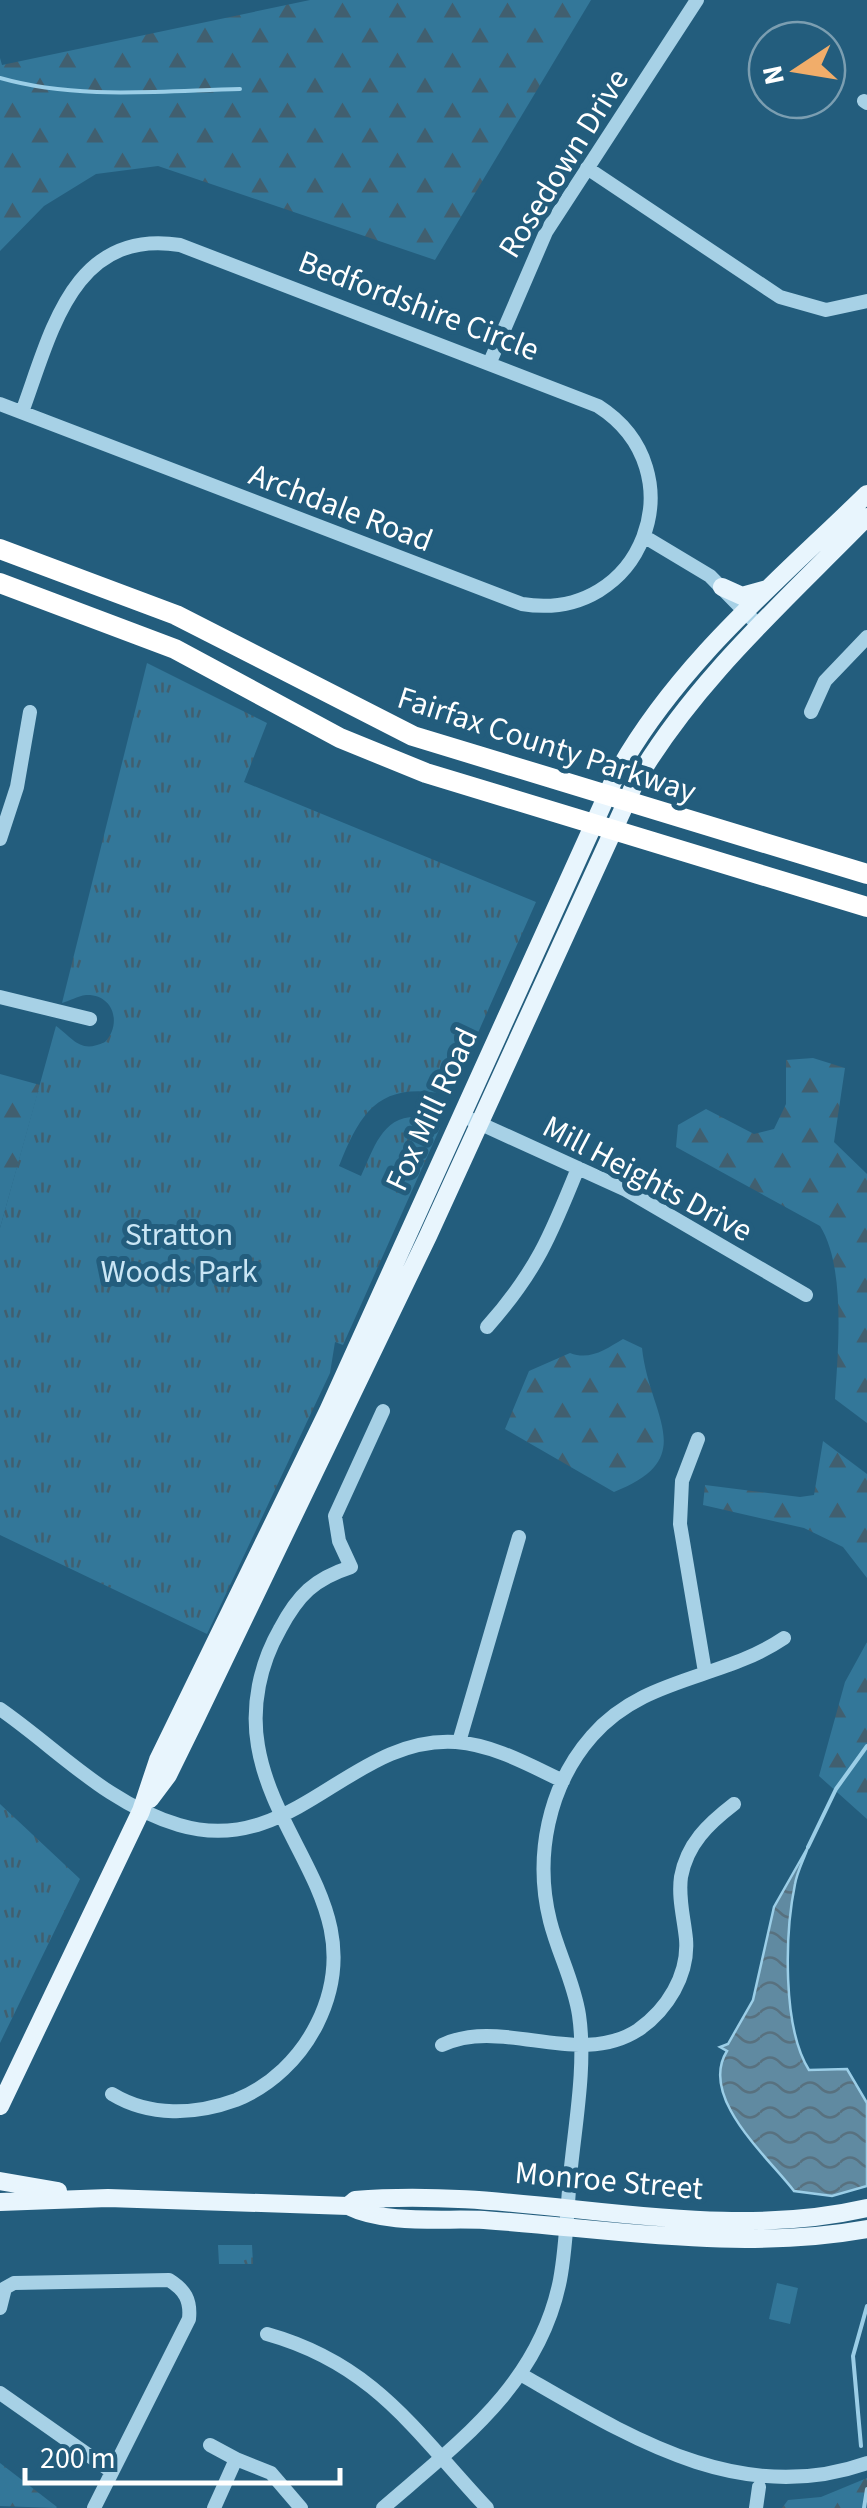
<svg xmlns="http://www.w3.org/2000/svg" width="867" height="2508" font-family="'Source Sans 3',sans-serif">
<style>
.grass{fill:#379}
.forest{fill:url(#forest-firs)}
.park{fill:url(#park-tufts)}
.water{fill:url(#water-waves);stroke:#9bcee7;stroke-width:2.5}
.lines{fill:none;stroke-linecap:round;stroke-linejoin:round}
.stream{stroke:#9bcee7;stroke-width:4}
.minor{stroke:#a7d1e6;stroke-width:14}
.major{stroke:#e8f5fd;stroke-width:18}
.highway{stroke:#fff;stroke-width:20}
.labels{text-anchor:middle;stroke-width:10;stroke-linejoin:round;paint-order:stroke}
.street-label{font-size:32px;fill:#fff;stroke:#235d7d}
.park-label{font-size:32px;fill:#cae6f5;stroke:#235d7d}
</style>
<defs>
<pattern id="forest-firs" width="22" height="20" patternUnits="userSpaceOnUse" patternTransform="scale(2.5)"><rect width="22" height="20" fill="#379"/><path d="M5 1l3.5 6h-7zM16 11l3.5 6h-7z" fill="#415f6f"/></pattern>
<pattern id="park-tufts" width="24" height="20" patternUnits="userSpaceOnUse" patternTransform="scale(2.5)"><rect width="24" height="20" fill="#379"/><path d="M3 7l-1-3M5 7V3M7 7l1-3M15 17l-1-3M17 17v-4M19 17l1-3" fill="none" stroke="#415f6f"/></pattern>
<pattern id="water-waves" width="16" height="10" patternUnits="userSpaceOnUse" patternTransform="scale(2.5)"><rect width="16" height="10" fill="#608aa1"/><path d="M0 5q4-4 8 0t8 0" fill="none" stroke="#58717f"/></pattern>
</defs>
<rect width="100%" height="100%" fill="#235d7d"/>
<path class="grass" d="M 777,2283 L 798,2288 L 790,2324 L 769,2319 Z"/>
<path class="forest" d="M 310,0 L 591,0 L 435,260 L 158,166 L 96,174 L 44,206 L 0,251 L 0,58 L 2,65 Z
M 813,1058 L 845,1068 L 834,1142 L 867,1174 L 867,1423 L 835,1399 C 838,1351 846,1267 820,1226 L 676,1147 L 678,1125 L 706,1109 L 754,1134 L 774,1129 L 786,1104 L 786,1060 Z
M 0,1074 L 40,1085 L 0,1228 Z
M 623,1339 L 642,1348 C 649,1416 701,1458 614,1492 L 505,1429 L 529,1371 L 570,1353 C 590,1361 606,1349 623,1339 Z
M 823,1441 L 867,1474 L 867,1578 L 843,1547 L 804,1528 L 703,1505 L 705,1485 L 800,1497 L 814,1495 Z
M 867,1642 L 867,1819 L 819,1776 L 845,1682 Z
M 0,2463 L 57,2507 L 56,2508 L 0,2506 Z
M 867,2478 L 867,2508 L 782,2508 L 788,2500 L 821,2497 Z"/>
<path class="park" d="M 147,663 L 267,723 L 244,782 L 536,902 L 453,1089 L 445,1094 C 379,1082 361,1111 339,1166 L 361,1176 C 374,1149 382,1114 420,1117 C 430,1118 435,1120 440,1128 L 343,1345 L 335,1342 L 330,1373 L 207,1634 L 0,1535 L 0,1228 L 56,1026 C 74,1039 80,1054 105,1042 C 122,1024 114,994 86,995 C 77,996 70,1001 62,1003 Z
M 0,1804 L 80,1879 L 0,2043 Z
M 218,2245 L 252,2245 L 253,2264 L 219,2264 Z"/>
<path class="water" d="M 808,1847 C 804,1859 797,1872 795,1884 C 785,1933 782,2027 809,2070 L 847,2069 L 867,2103 L 867,2186 L 832,2196 L 794,2191 C 768,2157 698,2097 727,2051 L 720,2047 L 728,2044 L 753,2000 L 774,1907 Z"/>
<g class="lines">
<path class="stream" d="M 0,78 C 77,100 160,91 240,89
M 808,1847 L 836,1789 L 867,1746
M 861,2446 L 853,2356 L 867,2306
M 864,2508 L 867,2489"/>
<path class="minor" d="M 864,101 L 867,103
M 587,168 L 780,297 L 826,310 L 867,301
M 490,362 L 546,232 L 697,0
M 0,404 L 522,604 C 642,624 700,471 598,406 L 180,245 C 72,228 51,334 22,412
M 645,537 L 710,576 L 760,627
M 811,712 L 825,681 L 867,637
M 0,839 L 17,787 L 30,712
M 0,997 L 90,1019
M 470,1119 L 626,1190 L 806,1295
M 487,1327 C 536,1272 551,1235 578,1168
M 698,1439 L 682,1481 L 680,1524 L 705,1672
M 0,1709 C 59,1750 107,1804 179,1825 C 293,1859 351,1735 456,1742 C 494,1745 529,1765 563,1781
M 459,1742 L 519,1537
M 442,2045 C 502,2016 578,2069 638,2030 C 667,2010 689,1975 686,1939 C 684,1918 678,1898 681,1877 C 687,1844 708,1824 734,1804
M 112,2094 C 150,2117 195,2115 236,2100 C 271,2086 300,2058 317,2024 C 372,1914 275,1847 258,1746 C 251,1706 260,1664 280,1629 C 298,1595 314,1579 351,1567 L 339,1541 L 335,1516 L 383,1411
M 0,2308 L 5,2288 L 14,2283 L 169,2280 C 185,2290 191,2300 189,2319 L 94,2508
M 267,2334 C 374,2364 415,2431 487,2508
M 522,2375 C 628,2436 740,2508 867,2463
M 0,2393 L 111,2471
M 210,2445 L 236,2459
M 214,2508 L 236,2459 L 271,2473 L 301,2508
M 383,2508 C 459,2442 539,2385 560,2280 C 567,2243 567,2204 571,2167 C 576,2119 586,2063 579,2015 C 574,1982 558,1953 550,1921 C 534,1857 548,1786 592,1736 C 644,1676 722,1680 784,1638
M 756,2508 L 759,2487"/>
<path class="major" d="M 722,587 L 742,596 L 767,589
M 150,1799 L 168,1775 L 196,1718 L 428,1236 L 635,783 C 694,681 785,601 867,517
M 0,2106 L 141,1811 L 158,1760 L 328,1411 L 616,775 C 677,664 778,581 867,494
M 0,2181 L 58,2191
M 0,2202 L 108,2198 L 348,2206 C 386,2225 443,2218 484,2220 C 612,2229 739,2252 867,2229
M 348,2206 L 355,2200 C 525,2185 698,2247 867,2208"/>
<path class="highway" d="M 0,549 L 176,615 L 413,736 L 867,874
M 0,583 L 175,649 L 340,738 L 426,773 L 867,907"/>
</g>
<g class="labels">
<g class="street-label">
<text transform="translate(563 163) rotate(-58)" y="11">Rosedown Drive</text>
<text transform="translate(419 305) rotate(21)" y="11">Bedfordshire Circle</text>
<text transform="translate(341 507) rotate(21)" y="11">Archdale Road</text>
<text transform="translate(547 744) rotate(18)" y="11">Fairfax County Parkway</text>
<text transform="translate(431 1109) rotate(-65)" y="11">Fox Mill Road</text>
<text transform="translate(648 1178) rotate(28)" y="11">Mill Heights Drive</text>
<text transform="translate(609 2180) rotate(5)" y="11">Monroe Street</text>
</g>
<g class="park-label">
<text x="179" y="1245">Stratton<tspan x="179" dy="37">Woods Park</tspan></text>
</g>
</g>
<g transform="translate(797 70) rotate(258)"><circle r="48" fill="#235d7d" stroke="#7b9eb1" stroke-width="2.5"/>
<path d="M0-8L18 38L0 25L-18 38Z" fill="#f1ad6a"/>
<text y="-15" font-size="28" font-weight="bold" text-anchor="middle" fill="#ffffff">N</text>
</g>
<path d="M25 2468v15h315v-15" fill="none" stroke="#ffffff" stroke-width="5"/>
<text x="40" y="2468" font-size="30" fill="#ffffff" stroke="#235d7d" stroke-width="8" paint-order="stroke">200 m</text>
</svg>
